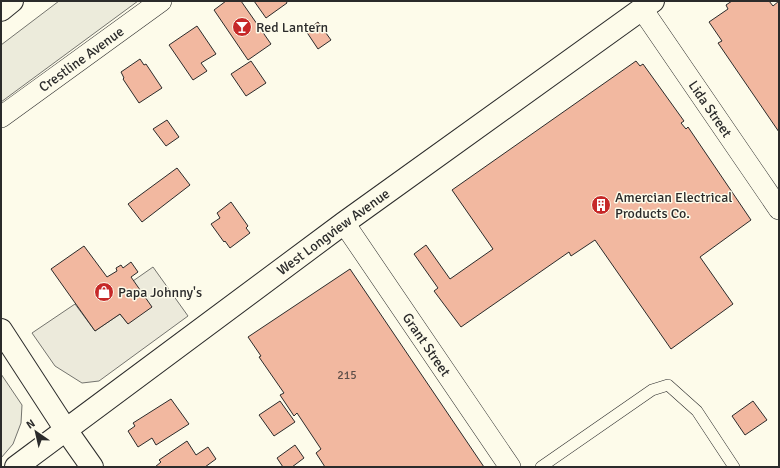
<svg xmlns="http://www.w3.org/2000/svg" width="780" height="468" font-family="Signika,sans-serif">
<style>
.green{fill:#ecebdb;stroke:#74746e}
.parking{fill:#eceadb;stroke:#74746e}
.building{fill:#f2b8a0;stroke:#2b2b2b}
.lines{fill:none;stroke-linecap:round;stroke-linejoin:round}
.lane-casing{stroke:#2b2b2b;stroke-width:12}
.street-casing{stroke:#2b2b2b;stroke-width:22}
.secondary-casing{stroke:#2b2b2b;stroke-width:24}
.highway-casing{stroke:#2b2b2b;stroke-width:24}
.lane{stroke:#fdfbea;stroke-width:11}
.street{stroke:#fdfbea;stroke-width:21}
.secondary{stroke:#fdfbea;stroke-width:22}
.highway{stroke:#fdfbea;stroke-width:22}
.labels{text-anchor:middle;stroke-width:3;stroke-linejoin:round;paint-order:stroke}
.number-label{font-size:12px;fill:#5d4e48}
.poi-label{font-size:14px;fill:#2b2b2b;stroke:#fdfbea;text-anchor:start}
.street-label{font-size:14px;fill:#2b2b2b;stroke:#fdfbea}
</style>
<rect width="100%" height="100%" fill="#fdfbea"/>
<path class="green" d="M 59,1 L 138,1 L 1,102 L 1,45 Z
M 1,374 L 22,405 L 21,423 L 13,444 L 1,458 Z"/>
<path class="parking" d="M 153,267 L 188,316 L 99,381 L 82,383 L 55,366 L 32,333 L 75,304 L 95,331 L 120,314 L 128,324 L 133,281 Z"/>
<path class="building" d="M 226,1 L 241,1 L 271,44 L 248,60 L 214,10 Z
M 254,1 L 286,1 L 287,3 L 266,18 Z
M 732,1 L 769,1 L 773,6 L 779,1 L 779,132 L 718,43 L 722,41 L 709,22 L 728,9 L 726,5 Z
M 318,22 L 331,40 L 318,49 L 306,31 Z
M 197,26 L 216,54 L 201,63 L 207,71 L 193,80 L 169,45 Z
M 140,59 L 144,65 L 146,64 L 162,88 L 139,103 L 123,79 L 124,78 L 121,72 Z
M 251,61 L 266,83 L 246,96 L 231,74 Z
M 636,61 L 640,66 L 643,64 L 684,121 L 681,123 L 686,129 L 688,127 L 751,220 L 700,257 L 733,304 L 671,349 L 595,240 L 571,256 L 569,252 L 461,327 L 434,291 L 438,288 L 414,254 L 426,245 L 450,279 L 493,249 L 452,190 Z
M 167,120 L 179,137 L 166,146 L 153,129 Z
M 177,168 L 190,185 L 142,222 L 128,204 Z
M 231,202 L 248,226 L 246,228 L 250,233 L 230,248 L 225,241 L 224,242 L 211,224 L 220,218 L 217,213 Z
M 84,246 L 107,277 L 117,271 L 116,268 L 121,265 L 123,268 L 131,262 L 138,272 L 131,277 L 152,307 L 128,324 L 120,314 L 95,331 L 51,269 Z
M 350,269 L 484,467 L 325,467 L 316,453 L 321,449 L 297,413 L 294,416 L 280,395 L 284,393 L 259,357 L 261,356 L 248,337 Z
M 171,399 L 189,424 L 156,445 L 152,438 L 138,447 L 128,431 L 135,426 L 133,423 Z
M 280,401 L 295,422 L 274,436 L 259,415 Z
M 753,401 L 767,420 L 745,435 L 732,416 Z
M 187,441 L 196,455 L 208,447 L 216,459 L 205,467 L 155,467 L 161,462 L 159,460 Z
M 295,445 L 304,458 L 292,467 L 283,467 L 277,458 Z"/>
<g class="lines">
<defs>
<path id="lane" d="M 541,467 L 652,390 L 668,385 L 697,411 L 734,467"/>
<g id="street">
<path id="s1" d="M 642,9 L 779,209"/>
<path id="s2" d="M 1,117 L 161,1"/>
<path id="s3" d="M 344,223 L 510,467"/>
</g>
<g id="secondary">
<path d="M 1,330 L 66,430 L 92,467"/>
<path id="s4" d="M 16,467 L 344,223 L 653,1"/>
</g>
<path id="highway" d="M 1,10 L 12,1"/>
</defs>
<use href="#lane" class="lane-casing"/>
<use href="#street" class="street-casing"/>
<use href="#secondary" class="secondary-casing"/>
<use href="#highway" class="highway-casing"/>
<use href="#lane" class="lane"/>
<use href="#street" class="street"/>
<use href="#secondary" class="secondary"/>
<use href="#highway" class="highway"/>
</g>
<defs>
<symbol id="bar-disc" viewBox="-11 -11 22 22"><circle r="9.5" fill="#c62828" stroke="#fdfbea"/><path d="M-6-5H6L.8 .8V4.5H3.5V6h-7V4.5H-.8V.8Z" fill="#fff"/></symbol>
<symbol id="building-disc" viewBox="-11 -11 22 22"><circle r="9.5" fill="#c62828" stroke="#fdfbea"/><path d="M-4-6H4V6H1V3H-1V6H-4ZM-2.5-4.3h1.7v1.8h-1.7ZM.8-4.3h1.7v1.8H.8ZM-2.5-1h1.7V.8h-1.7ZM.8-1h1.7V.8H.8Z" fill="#fff"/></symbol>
<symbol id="shop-disc" viewBox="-11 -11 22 22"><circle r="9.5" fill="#c62828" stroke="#fdfbea"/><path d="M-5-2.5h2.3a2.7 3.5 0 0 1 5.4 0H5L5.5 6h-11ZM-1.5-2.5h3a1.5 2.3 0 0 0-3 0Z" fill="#fff"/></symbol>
</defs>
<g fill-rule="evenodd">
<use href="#bar-disc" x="231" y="16" width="22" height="22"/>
<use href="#building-disc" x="590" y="194" width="22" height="22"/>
<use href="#shop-disc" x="93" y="281" width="22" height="22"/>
</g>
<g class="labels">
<g class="number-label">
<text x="347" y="379">215</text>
</g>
<g class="poi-label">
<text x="256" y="32">Red Lantern</text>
<text x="615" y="202">Amercian Electrical<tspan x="615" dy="16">Products Co.</tspan></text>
<text x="118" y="297">Papa Johnny's</text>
</g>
<g class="street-label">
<text dy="5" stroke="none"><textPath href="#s2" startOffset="99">Crestline Avenue</textPath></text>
<text dy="5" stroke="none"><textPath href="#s1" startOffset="121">Lida Street</textPath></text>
<text dy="5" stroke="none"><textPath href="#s4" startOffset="395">West Longview Avenue</textPath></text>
<text dy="5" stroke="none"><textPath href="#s3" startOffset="147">Grant Street</textPath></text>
</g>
</g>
<rect width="780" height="468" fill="none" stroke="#2b2b2b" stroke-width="4"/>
<g transform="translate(36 432) rotate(326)" stroke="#fdfbea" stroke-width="3" paint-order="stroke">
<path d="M0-3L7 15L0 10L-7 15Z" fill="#2b2b2b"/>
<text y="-6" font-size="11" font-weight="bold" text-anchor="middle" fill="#2b2b2b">N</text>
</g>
</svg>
